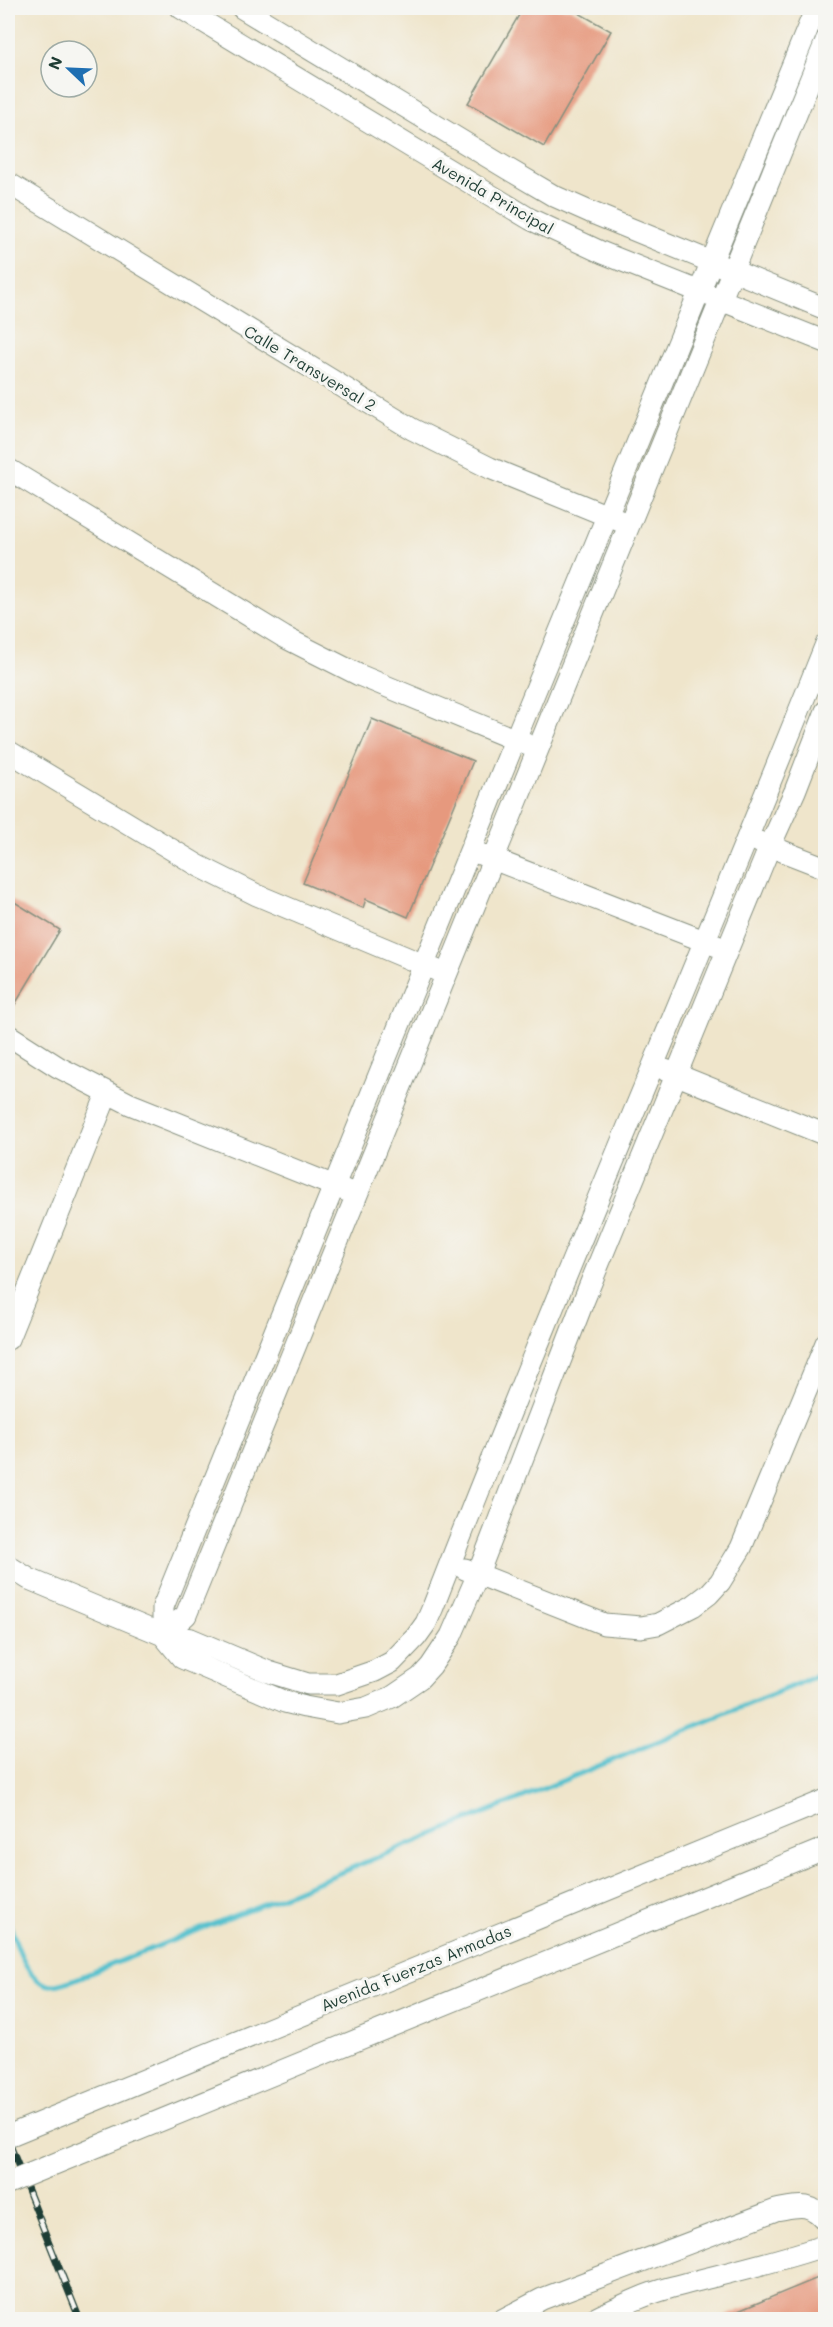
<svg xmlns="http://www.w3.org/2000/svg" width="833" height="2327" font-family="Mali,sans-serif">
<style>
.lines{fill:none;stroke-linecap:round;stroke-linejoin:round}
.stream{stroke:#55c1ce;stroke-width:5}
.building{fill:#e6997e}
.minor-casing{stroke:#879180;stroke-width:23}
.minor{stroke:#fff;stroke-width:21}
.rail-casing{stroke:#1f3d34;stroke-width:7}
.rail{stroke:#f6f6f2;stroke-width:4.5;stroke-dasharray:14;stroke-linecap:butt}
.minor-bridge-casing{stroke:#879180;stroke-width:23;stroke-linecap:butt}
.minor-bridge{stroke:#fff;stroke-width:21}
.labels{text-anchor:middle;stroke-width:6;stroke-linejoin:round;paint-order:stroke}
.street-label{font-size:16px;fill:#1f3d34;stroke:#f6f6f2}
</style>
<rect width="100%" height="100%" fill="#f6f6f2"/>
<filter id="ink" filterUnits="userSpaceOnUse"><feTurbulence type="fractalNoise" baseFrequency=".0167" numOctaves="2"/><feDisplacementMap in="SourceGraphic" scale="12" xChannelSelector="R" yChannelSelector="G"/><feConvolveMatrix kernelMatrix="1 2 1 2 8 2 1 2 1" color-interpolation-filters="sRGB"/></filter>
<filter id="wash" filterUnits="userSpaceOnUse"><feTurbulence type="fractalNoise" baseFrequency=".008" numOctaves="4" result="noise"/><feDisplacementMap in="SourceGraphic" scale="24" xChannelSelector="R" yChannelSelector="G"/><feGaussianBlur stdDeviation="1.35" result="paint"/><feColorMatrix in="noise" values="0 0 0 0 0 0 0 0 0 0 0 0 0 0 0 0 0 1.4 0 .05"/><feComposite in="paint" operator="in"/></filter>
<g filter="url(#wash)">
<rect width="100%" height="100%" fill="#efe5cb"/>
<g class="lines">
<path class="stream" d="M 8,1920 C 16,1940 24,1981 50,1985 C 57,1986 66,1982 73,1980 L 291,1893 L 826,1672"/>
</g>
<g id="blocks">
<path class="building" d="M 523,8 L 570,8 L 611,31 L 544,147 L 468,103 Z
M 372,719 L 473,761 L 408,917 L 366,899 L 363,908 L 303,883 Z
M 8,898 L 60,930 L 8,1016 Z
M 825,2275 L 825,2319 L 719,2319 Z"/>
</g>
</g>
<g filter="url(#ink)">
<use href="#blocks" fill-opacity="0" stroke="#879180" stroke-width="1.5"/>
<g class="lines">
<defs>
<path id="minor" d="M 181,8 L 530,219 L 603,253 L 826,342
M 242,8 L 508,169 L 554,196 L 590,212 L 826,309
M 816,8 L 515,740 L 163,1607 L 163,1635 L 182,1658 L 285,1702 L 305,1707 L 338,1713 L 366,1708 L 392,1697 L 420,1678 L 431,1666 L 451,1636 L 478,1574 L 581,1307 L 770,846 L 795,791 L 826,711
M 8,183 L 412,429 L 490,468 L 620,521
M 8,469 L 284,637 L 359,675 L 528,745
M 8,751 L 199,866 L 257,895 L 436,970
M 759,842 L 826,868
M 480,854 L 717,946
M 8,1035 L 58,1067 L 130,1104 L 347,1191
M 665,1070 L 826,1135
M 8,1339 L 107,1094
M 8,1566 L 29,1579 L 163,1635 L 191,1639 L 269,1672 L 308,1684 L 337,1684 L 375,1671 L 392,1662 L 416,1637 L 426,1623 L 433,1607 C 559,1284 697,966 826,644
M 465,1569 L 604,1624 L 641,1627 L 658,1624 L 693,1606 L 709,1594 L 720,1582 L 741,1548 L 826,1343
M 163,1635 L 186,1615 L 826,41
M 8,2136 L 826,1800
M 47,2167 L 826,1848
M 502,2320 L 542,2299 L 776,2210 C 799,2206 809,2201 826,2221
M 592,2320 C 617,2308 642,2295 669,2288 C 722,2274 774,2263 826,2245"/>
</defs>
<use href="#minor" class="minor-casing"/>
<use href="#minor" class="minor"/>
<defs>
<path id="rail" d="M 8,2140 L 80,2320"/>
</defs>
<use href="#rail" class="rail-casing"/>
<use href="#rail" class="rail"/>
<defs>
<path id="minor-bridge" d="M 8,2183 L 47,2167"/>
</defs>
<use href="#minor-bridge" class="minor-bridge-casing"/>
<use href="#minor-bridge" class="minor-bridge"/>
</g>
</g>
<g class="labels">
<g class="street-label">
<text transform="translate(493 196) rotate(30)" y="6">Avenida Principal</text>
<text transform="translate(310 368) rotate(31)" y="6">Calle Transversal 2</text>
<text transform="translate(416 1968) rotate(-22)" y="6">Avenida Fuerzas Armadas</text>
</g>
</g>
<rect width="833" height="2327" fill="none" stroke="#f6f6f2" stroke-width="30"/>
<g transform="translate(69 69) rotate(293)"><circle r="28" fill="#f6f6f2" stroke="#a0aca6" stroke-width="1.5"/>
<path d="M0-4.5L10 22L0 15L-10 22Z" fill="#1f6fb2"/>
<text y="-9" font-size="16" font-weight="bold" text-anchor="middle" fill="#1f3d34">N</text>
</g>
</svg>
